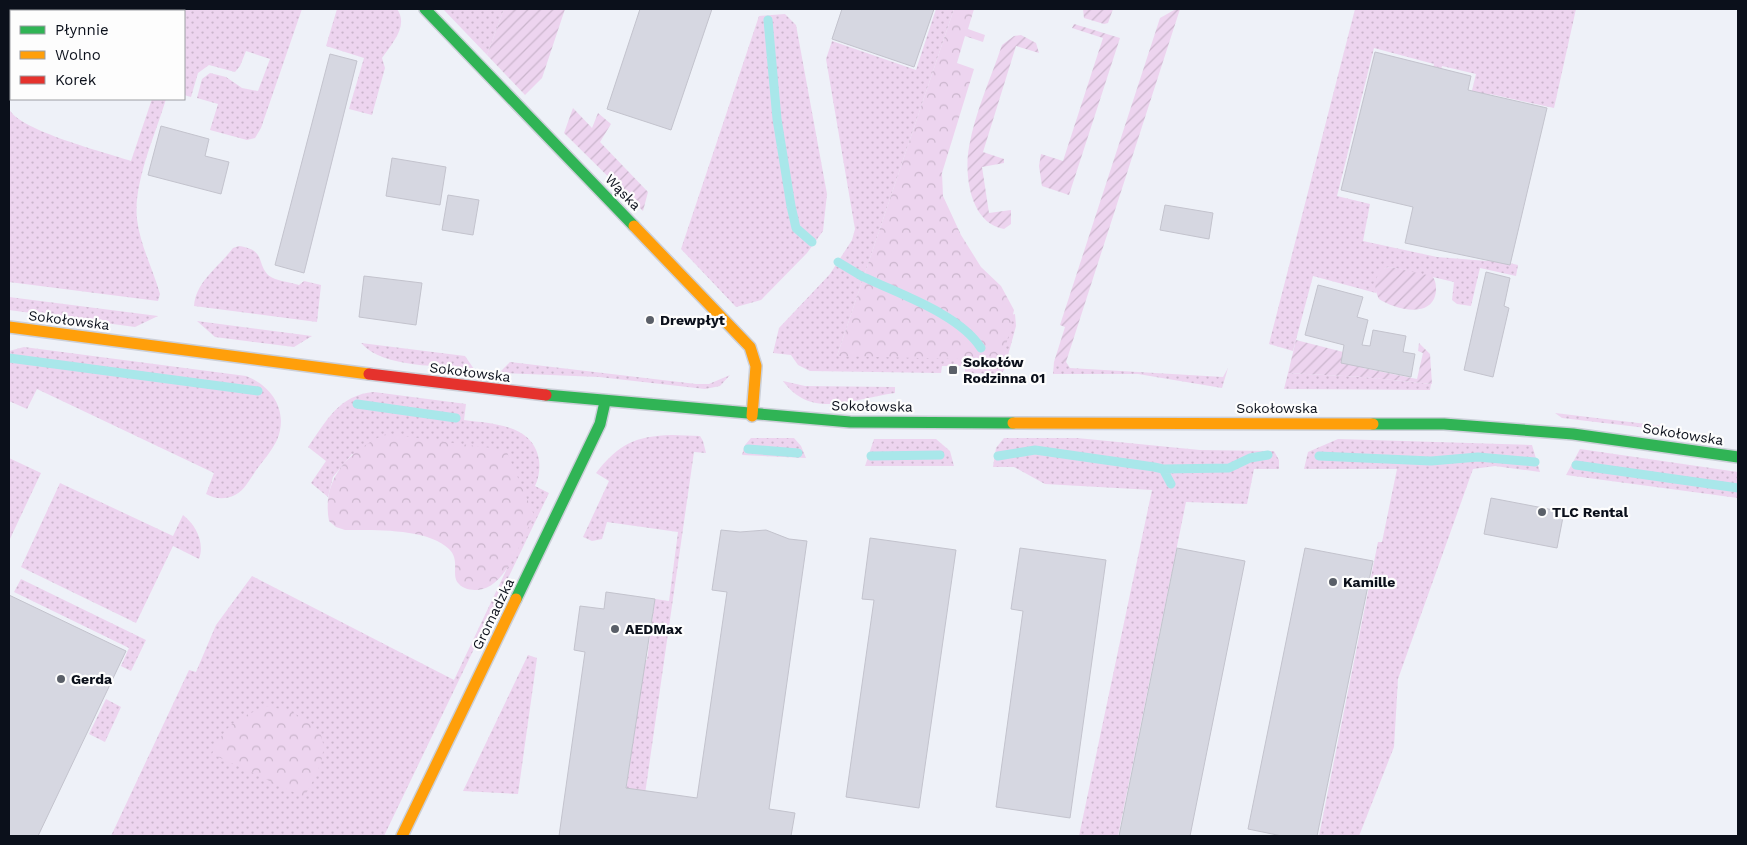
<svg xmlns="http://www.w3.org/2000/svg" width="1747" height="845" font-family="'Work Sans',sans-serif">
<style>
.grass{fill:url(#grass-dots)}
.forest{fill:url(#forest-crowns)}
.garden{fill:url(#garden-furrows)}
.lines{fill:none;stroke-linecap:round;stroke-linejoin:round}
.stream{stroke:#a9e7ea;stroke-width:9}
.building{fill:#d6d7e1;stroke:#c3c3cd}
.fast-casing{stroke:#cbcfd8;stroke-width:14}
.slow-casing{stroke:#cbcfd8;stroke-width:14}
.jam-casing{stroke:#cbcfd8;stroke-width:14}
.fast{stroke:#30b455;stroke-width:11}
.slow{stroke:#ff9f0a;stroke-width:11}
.jam{stroke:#e5322d;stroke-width:11}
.poi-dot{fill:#5a5f68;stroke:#fdfdfd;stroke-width:2}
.labels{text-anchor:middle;stroke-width:4.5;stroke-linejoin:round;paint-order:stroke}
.street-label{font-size:14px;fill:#0b101b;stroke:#fdfdfd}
.poi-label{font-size:14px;font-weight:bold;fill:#0b101b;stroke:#fdfdfd;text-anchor:start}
</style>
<defs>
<pattern id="grass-dots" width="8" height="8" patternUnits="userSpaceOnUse" patternTransform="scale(1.25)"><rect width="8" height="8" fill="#edd4ef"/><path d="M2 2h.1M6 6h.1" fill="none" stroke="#cab5cc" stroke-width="1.8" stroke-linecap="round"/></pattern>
<pattern id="forest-crowns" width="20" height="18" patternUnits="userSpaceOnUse" patternTransform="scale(1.25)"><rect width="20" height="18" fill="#edd4ef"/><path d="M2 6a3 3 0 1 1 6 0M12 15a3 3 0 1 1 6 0" fill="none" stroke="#cab5cc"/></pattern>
<pattern id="garden-furrows" width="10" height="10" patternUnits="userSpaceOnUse" patternTransform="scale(1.25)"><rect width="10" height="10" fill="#edd4ef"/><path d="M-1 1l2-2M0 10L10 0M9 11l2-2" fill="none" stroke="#cab5cc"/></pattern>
</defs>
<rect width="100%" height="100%" fill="#eef1f8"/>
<path class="grass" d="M 183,9 L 302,9 L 261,128 L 255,138 L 247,140 L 210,130 L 218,104 L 197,98 L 202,79 L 210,73 L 226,77 L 242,88 L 258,91 L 270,59 L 246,51 L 240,66 L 235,72 L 209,65 L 198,73 L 191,97 L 184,95 Z
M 337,9 L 397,9 C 409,26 392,43 382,58 L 385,68 L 372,115 L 349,109 L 364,58 L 326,46 Z
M 443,9 L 504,9 L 487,55 Z
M 936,9 L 954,9 L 837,356 L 1015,314 L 1016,326 L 1004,370 L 1001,374 L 965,373 L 965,366 L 942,366 L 941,373 L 810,371 L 798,365 L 791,355 L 773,353 L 779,328 L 830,274 L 852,240 L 855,229 L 826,59 L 832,41 L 916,70 Z
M 1355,9 L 1576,9 L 1554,108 L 1490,94 L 1459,222 L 1441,217 L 1476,74 L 1442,66 L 1410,202 L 1399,199 L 1434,64 L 1374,48 L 1337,196 L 1370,204 L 1363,241 L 1437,257 L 1487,261 L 1488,258 L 1518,265 L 1516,276 L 1480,268 L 1471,306 L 1457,304 L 1452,300 L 1454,282 L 1390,267 L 1385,268 L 1378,276 L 1376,293 L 1313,276 L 1293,351 L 1269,344 Z
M 785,14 L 796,25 L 827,194 L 823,231 L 807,253 L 761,300 L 736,307 L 681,249 L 759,16 Z
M 152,99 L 166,99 C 156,133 133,183 137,219 C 140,245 153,269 160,294 L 158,301 L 9,282 L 9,109 C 20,131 105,152 131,161 Z
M 239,246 C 266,250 256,262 268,275 C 275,281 290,282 299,285 L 304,281 L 321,285 L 317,322 L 194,306 C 196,281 219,267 233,248 Z
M 9,297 L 158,316 L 135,327 L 9,310 Z
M 197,321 L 312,336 L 294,347 L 215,337 Z
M 361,343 L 465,356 L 474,369 C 441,365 384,369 361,343 Z
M 24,347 L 246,376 C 272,386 289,411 277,440 C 272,450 264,460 257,469 C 251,477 245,490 235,495 C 225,500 215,499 206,494 L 214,473 L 37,389 L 27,409 L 9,401 L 9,351 Z
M 510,362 L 696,384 L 709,384 L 730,375 L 720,386 L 705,389 L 599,377 L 499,373 Z
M 1054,362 L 1066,362 L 1070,368 L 1223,377 L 1228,368 L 1222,388 L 1138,374 L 1053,374 Z
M 1288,373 L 1363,377 L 1431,384 L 1430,390 L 1284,389 Z
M 783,381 L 805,386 L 895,387 L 895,393 C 855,398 812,421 783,381 Z
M 374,392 L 466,404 L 464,420 C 493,424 533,424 539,460 C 540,469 539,478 535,486 L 549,493 L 384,836 L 111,836 L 189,670 L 196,672 L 216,625 L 252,576 L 454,680 L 533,514 L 352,454 L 333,477 L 328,497 L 311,483 L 326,461 L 308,447 C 327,420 339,395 374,392 Z
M 1555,413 L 1663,426 L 1655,429 L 1562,418 Z
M 672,435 L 700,436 L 703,441 L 706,453 L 694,452 L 639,836 L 620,836 L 644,660 L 647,660 L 655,599 L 669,601 L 678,532 L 607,522 L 602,539 L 592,541 L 583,537 L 609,481 L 596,473 C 619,444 635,436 672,435 Z
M 751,438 L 794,438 L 801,446 L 806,458 L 742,455 L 745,445 Z
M 1004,438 L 1077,438 L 1200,450 L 1274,451 L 1279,460 L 1279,469 L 1254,469 L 1247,504 L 1186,502 L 1118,836 L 1079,836 L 1152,490 L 1045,484 L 1014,467 L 993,467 L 996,448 Z
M 874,439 L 936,439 L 950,451 L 954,466 L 865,466 Z
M 1338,439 L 1532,445 L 1540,472 L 1495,466 L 1473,469 L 1398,679 L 1394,747 L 1359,836 L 1319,836 L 1378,542 L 1382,542 L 1397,469 L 1304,469 L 1308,452 Z
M 1580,449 L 1738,472 L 1738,498 L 1566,475 Z
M 9,458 L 41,473 L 9,541 Z
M 60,483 L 173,536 L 183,515 C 196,525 205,543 199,559 L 173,546 L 136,623 L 21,567 Z
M 21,579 L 146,640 L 131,671 L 121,666 L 129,648 L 14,592 Z
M 528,655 L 537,658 L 518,794 L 463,791 Z
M 106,699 L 121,707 L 105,742 L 89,734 Z"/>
<path class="forest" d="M 954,9 L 974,9 L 968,29 L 985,35 L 983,42 L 965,36 L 957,63 L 974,69 L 942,173 L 943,196 L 961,235 L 981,267 L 1001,286 L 1014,310 L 1003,360 L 837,356 Z
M 386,434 L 506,450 L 534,515 C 523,537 505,590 477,590 C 471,590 463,589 459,584 C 450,575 461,561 449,549 C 428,528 373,530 345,530 L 336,527 L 329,521 C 321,478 350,450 386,434 Z
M 268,706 C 331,720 336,744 304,797 L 212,754 C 226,723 237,718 268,706 Z"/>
<path class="garden" d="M 504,9 L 565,9 L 542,78 L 525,95 L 487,55 Z
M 1083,9 L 1113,9 L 1108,23 L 1104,24 L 1084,18 Z
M 1176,9 L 1180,9 L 1066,362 L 1054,362 L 1065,327 L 1060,325 L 1160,18 Z
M 1074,24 L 1120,38 L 1069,195 L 1042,186 L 1039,166 L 1041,154 L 1063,161 L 1103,38 L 1072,28 Z
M 1021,35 L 1036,43 L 1039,53 L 1016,46 L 983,152 L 1004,159 L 1004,163 L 982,167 L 989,213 L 1011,210 L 1011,224 L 1004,229 C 970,223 964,175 969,147 C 975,112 991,78 1002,45 L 1014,36 Z
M 573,108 L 592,128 L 598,113 L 611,124 L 600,142 L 648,192 L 643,211 L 564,133 Z
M 1390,267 L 1432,276 C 1436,281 1436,285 1436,291 C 1433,320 1394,309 1379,299 C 1373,288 1374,275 1385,268 Z
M 1296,340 L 1355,355 L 1368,346 L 1363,368 L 1417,379 L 1423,353 L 1418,351 L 1419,343 L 1430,354 L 1432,384 L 1363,377 L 1288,373 Z"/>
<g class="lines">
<path class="stream" d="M 768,20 L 777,119 L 791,206 L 796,228 L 812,242
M 838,262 L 863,277
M 866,278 C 901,295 959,314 981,348
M 9,358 L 258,391
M 357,404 L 456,418
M 748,449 L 798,453
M 871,456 L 940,455
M 998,456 L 1035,450 L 1154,467 L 1163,469 L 1171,484
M 1319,456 L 1431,461 L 1478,457 L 1535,462
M 1576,465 L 1738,488
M 1163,469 L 1229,468 L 1250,458 L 1268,455"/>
</g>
<path class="building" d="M 640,9 L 712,9 L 671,130 L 607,109 Z
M 842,9 L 934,9 L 914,67 L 832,39 Z
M 1375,52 L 1471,76 L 1468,90 L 1547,108 L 1510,265 L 1405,243 L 1413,207 L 1341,190 Z
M 330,54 L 357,61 L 304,273 L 275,265 Z
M 161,126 L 209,139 L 205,156 L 229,162 L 221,194 L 148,175 Z
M 392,158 L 446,167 L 440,205 L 386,196 Z
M 448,195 L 479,200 L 473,235 L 442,230 Z
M 1165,205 L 1213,213 L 1209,239 L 1160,230 Z
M 1486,272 L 1510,278 L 1504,306 L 1509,308 L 1493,377 L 1464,370 Z
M 364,276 L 422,283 L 416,325 L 359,317 Z
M 1318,285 L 1363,297 L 1357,317 L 1368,320 L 1362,345 L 1370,346 L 1373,330 L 1406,336 L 1403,352 L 1415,354 L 1411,377 L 1341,363 L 1344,345 L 1305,335 Z
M 1491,498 L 1564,512 L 1557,548 L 1484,534 Z
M 721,530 L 740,532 L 766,530 L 789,539 L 807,541 L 769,809 L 795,813 L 791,836 L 559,836 L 585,652 L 574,650 L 580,606 L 604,609 L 606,592 L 655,599 L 626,788 L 697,798 L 727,592 L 712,590 Z
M 870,538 L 956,550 L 919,808 L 846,797 L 874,600 L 862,599 Z
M 1020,548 L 1106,560 L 1070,818 L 996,807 L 1023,611 L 1011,609 Z
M 1177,548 L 1245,561 L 1190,836 L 1119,836 Z
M 1305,548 L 1373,561 L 1317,836 L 1282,836 L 1248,829 Z
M 9,595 L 126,651 L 38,836 L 9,836 Z"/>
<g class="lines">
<defs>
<path id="fast" d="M 425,9 L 634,226
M 546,395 L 850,422 L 1013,423
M 1373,424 L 1444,424 L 1573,434 L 1738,457
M 516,599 L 600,424 L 605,402"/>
<path id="slow" d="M 634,226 L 750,347 L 756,366 L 752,416
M 9,327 L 369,374
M 1013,423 L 1373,424
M 402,836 L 516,599"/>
<path id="jam" d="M 369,374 L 546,395"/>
</defs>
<use href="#fast" class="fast-casing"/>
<use href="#slow" class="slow-casing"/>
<use href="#jam" class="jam-casing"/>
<use href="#fast" class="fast"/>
<use href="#slow" class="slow"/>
<use href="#jam" class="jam"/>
</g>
<g class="poi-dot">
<circle cx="650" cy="320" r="5"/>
<rect x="948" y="365" width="10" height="10" rx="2.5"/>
<circle cx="1542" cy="512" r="5"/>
<circle cx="1333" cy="582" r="5"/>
<circle cx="615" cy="629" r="5"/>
<circle cx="61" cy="679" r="5"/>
</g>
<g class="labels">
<g class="street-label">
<text transform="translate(623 192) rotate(46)" y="5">Wąska</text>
<text transform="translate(69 320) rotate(7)" y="5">Sokołowska</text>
<text transform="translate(470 372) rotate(7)" y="5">Sokołowska</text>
<text transform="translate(872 406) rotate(1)" y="5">Sokołowska</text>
<text x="1277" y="413">Sokołowska</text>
<text transform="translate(1683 434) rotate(9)" y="5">Sokołowska</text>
<text transform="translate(493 614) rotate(-64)" y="5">Gromadzka</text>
</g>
<g class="poi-label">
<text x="660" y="325">Drewpłyt</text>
<text x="963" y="367">Sokołów<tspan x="963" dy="16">Rodzinna 01</tspan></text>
<text x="1552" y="517">TLC Rental</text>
<text x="1343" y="587">Kamille</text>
<text x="625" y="634">AEDMax</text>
<text x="71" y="684">Gerda</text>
</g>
</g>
<rect width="1747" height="845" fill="none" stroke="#0b101b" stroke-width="20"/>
<rect x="10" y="10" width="175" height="90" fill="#fdfdfd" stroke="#9c9ea3"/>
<rect x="20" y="26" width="25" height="8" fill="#30b455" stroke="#9c9ea3"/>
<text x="55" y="35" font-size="15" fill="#0b101b">Płynnie</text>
<rect x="20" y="51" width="25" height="8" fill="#ff9f0a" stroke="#9c9ea3"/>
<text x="55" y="60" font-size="15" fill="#0b101b">Wolno</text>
<rect x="20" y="76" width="25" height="8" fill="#e5322d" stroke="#9c9ea3"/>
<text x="55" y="85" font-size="15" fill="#0b101b">Korek</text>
</svg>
